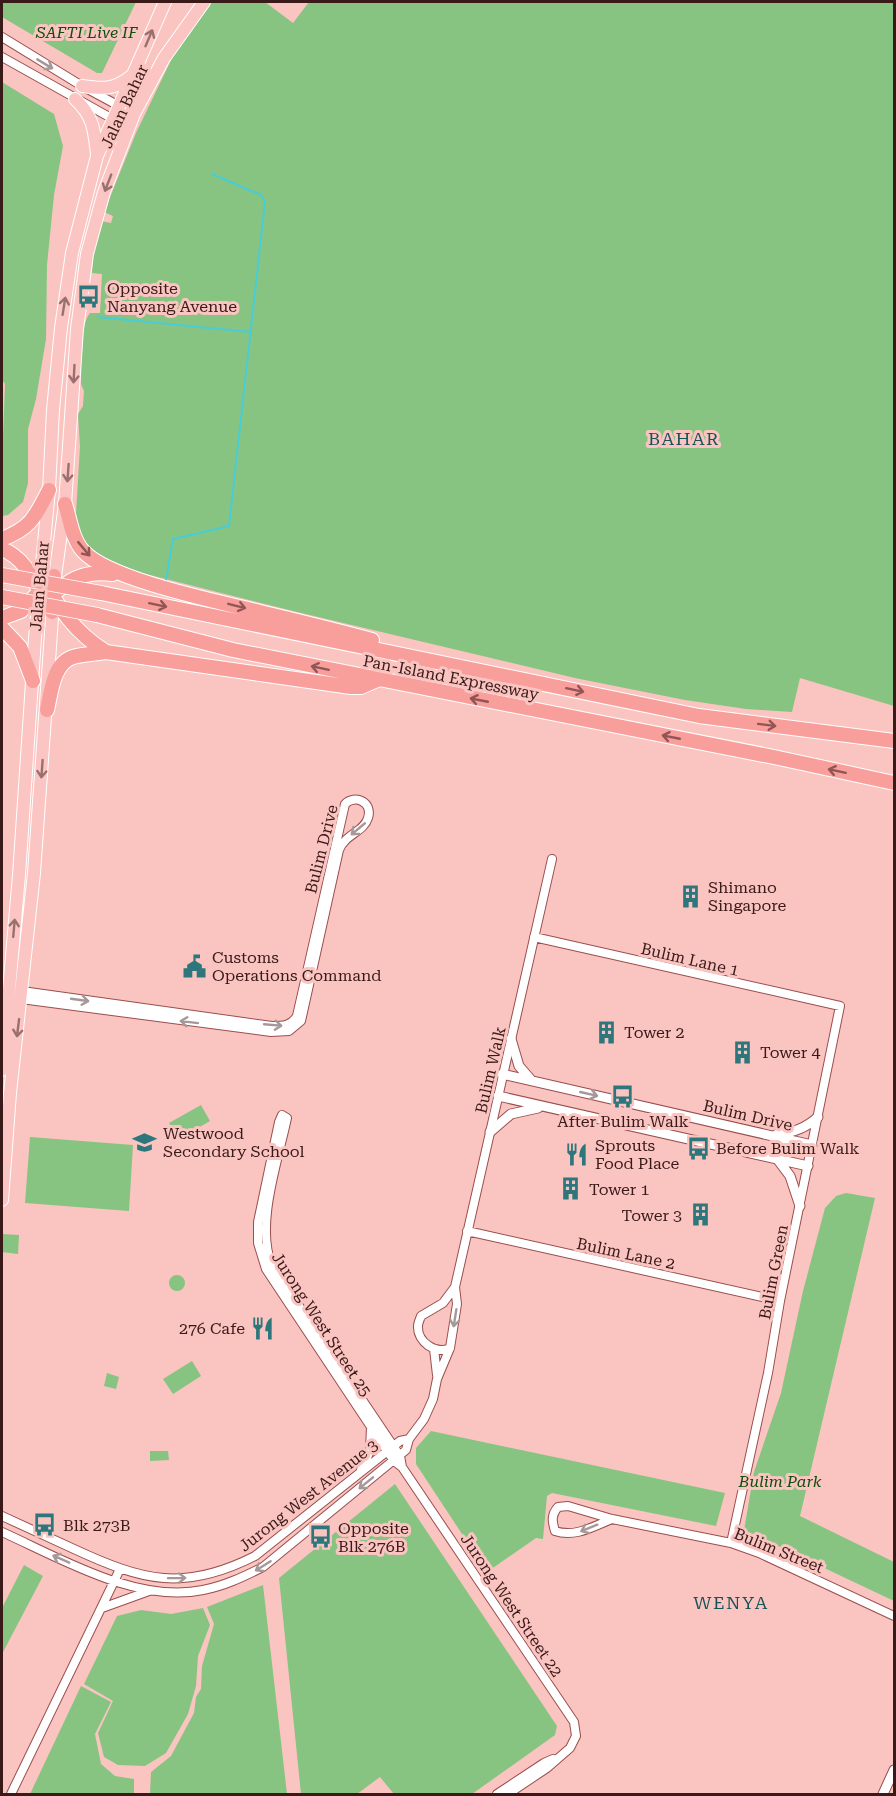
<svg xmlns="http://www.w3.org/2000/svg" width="896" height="1796" font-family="'Roboto Serif',serif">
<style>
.green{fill:#87c481}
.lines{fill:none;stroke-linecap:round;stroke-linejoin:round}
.stream{stroke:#48cdd7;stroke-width:2}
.minor-casing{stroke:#9a4e4d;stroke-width:10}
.tertiary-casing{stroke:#9a4e4d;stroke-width:11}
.primary-casing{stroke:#fff;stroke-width:14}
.motorway-casing{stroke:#fff;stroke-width:16}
.minor{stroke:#fff;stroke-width:8}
.tertiary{stroke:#fff;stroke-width:9}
.primary{stroke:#fbc5c3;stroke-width:12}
.motorway{stroke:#f89e9b;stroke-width:14}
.motorway-bridge-casing{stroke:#fff;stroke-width:16;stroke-linecap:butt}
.motorway-bridge{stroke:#f89e9b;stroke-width:14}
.oneway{stroke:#9a706e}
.oneway2{stroke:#a69898}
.oneway3{stroke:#905554}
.labels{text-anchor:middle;stroke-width:6;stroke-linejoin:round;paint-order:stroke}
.park-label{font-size:16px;font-style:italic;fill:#0f4e0c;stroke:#fac4c1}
.street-label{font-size:16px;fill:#3a1a19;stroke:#fac4c1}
.poi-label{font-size:16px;fill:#3a1a19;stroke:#fac4c1;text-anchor:start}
.neighbourhood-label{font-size:18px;letter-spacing:1.5px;fill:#165257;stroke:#fac4c1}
</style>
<rect width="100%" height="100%" fill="#fac4c1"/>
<path class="green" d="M 2,2 L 136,2 L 102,73 L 97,73 L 2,17 Z
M 211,2 L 265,2 L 293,23 L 309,2 L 894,2 L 894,706 L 800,678 L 792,712 L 746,709 L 685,700 L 575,678 L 297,612 L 134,571 L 101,557 L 86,544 L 78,533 L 76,513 L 80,447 L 78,414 L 83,406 L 84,391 L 81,384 C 82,367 79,326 90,313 L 100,313 L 102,274 L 92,273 L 93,255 L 101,221 L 111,223 L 113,216 L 104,212 L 136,133 L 174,54 Z
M 2,82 L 54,114 L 63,146 L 54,195 L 47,265 L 46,339 L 36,399 L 28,429 L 28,483 L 23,502 L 8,515 L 2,516 L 2,439 L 3,436 L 5,384 L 2,380 Z
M 201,1105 L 210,1121 L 179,1139 L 169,1123 Z
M 30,1137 L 133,1145 L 129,1211 L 25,1203 Z
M 846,1193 L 875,1198 L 800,1516 L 894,1562 L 894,1601 L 744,1530 L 754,1472 L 781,1393 L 803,1291 L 825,1208 L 836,1196 Z
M 2,1234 L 19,1235 L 18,1254 L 2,1252 Z
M169 1283a8 8 0 1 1 16 0a8 8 0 1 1-16 0Z
M 192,1361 L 201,1376 L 173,1394 L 163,1379 Z
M 107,1373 L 119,1377 L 116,1389 L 104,1386 Z
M 431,1431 L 725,1493 L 716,1526 L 552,1493 L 547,1496 L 543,1539 L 536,1538 L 487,1572 L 416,1464 L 416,1448 Z
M 150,1451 L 168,1451 L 169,1460 L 150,1461 Z
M 395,1484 L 557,1726 L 555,1735 L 472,1794 L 394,1794 L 380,1777 L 357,1794 L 301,1794 L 279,1578 Z
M 24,1565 L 43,1576 L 2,1654 L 2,1608 Z
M 263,1585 L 287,1794 L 150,1794 L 151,1772 L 171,1756 L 194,1713 L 196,1697 L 201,1689 L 202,1666 L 214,1624 L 207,1607 Z
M 203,1608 L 210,1625 L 198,1656 L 196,1686 L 188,1714 L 166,1753 L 145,1766 L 118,1765 L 104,1757 L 98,1733 L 113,1701 L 84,1684 L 117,1616 L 141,1610 L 171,1614 Z
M 81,1686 L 111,1702 L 95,1734 L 101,1764 L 115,1776 L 134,1779 L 134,1794 L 30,1794 Z"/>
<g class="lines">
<path class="stream" d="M 98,317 L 251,332
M 166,580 L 173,539 L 229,526 L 265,202 L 261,195 L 212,174"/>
<defs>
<path id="minor" d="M 2,37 L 82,86 L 134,114
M 2,57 L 129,128
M 534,937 L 840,1006 L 780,1301 L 768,1373 L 731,1543
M 21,999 L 271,1032 L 289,1031 L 301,1021 L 339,850 C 345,834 364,832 368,818 C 373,802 355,794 345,804 L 297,1016 C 291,1026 283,1026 272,1026 L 22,991
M 467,1231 L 780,1301
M 450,1348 C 436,1355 417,1342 418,1326 C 418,1323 420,1319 421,1316 L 443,1303 L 455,1287
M 434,1349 L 437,1375
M 402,1467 L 400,1456 L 272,1266 C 255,1225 278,1161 287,1118 L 282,1115 L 279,1122 L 258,1222 L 258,1243 L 266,1269 L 387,1451 L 394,1461 L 402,1467 L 574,1722 L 576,1736 L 570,1748 L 547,1768 L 508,1794
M 361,1470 L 370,1451 L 371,1427
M 2,1516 C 26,1527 50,1538 74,1549 C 143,1581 184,1592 255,1556 L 400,1441 L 409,1439
M 612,1519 C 594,1526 575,1538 555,1531 C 552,1521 551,1515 558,1507 L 568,1506 L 612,1519 L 731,1543 L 759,1553 L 894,1616
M 2,1532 C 60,1558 137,1604 203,1590 C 224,1586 243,1577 263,1567 L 406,1450 L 409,1439 L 424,1419 L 433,1399 L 437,1379 L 450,1348 L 457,1304 L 455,1287 L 552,859
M 102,1608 L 149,1591
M 11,1794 L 120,1569
M 497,1794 L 544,1763 L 553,1759"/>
<path id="tertiary" d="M 511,1039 L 519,1066 L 532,1081
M 502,1074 L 812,1145
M 498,1096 L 808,1166
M 490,1132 L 511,1114 L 538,1108
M 777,1134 C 793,1133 806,1128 818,1117
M 778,1160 L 790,1176 L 800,1206
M 883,1794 L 894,1770"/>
<path id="primary" d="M 82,86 C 102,89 114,90 130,77
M 75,99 C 94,117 94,130 97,154
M 54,584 L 65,504 L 77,329 L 87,254 L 104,192 L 134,114 L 164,58 L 204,2
M 2,1070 L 19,875 L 35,638 L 49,490 L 53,410 L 61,328 L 72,253 L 97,156 L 165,2
M 2,1200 L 10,1093 L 34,873 L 53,604"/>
<path id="motorway" d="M 65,504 C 70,519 72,539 83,551 C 109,580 220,602 260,612 C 298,621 335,630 372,640
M 2,539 C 31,528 35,517 49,490
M 2,549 C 30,560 36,590 52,612
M 40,575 C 60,609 73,631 106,652
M 57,591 C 74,576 90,571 113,574
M 101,593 L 699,716 L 894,741
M 97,615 L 233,650 L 774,757 L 894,783
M 2,618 L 21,611 L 54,576
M 2,628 L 20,647 L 33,681
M 47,710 C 51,693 53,663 73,657 C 83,654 96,654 106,652 L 351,687 L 361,687 L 377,680"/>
</defs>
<use href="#minor" class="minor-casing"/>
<use href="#tertiary" class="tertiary-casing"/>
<use href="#primary" class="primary-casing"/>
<use href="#motorway" class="motorway-casing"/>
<use href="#minor" class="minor"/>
<use href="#tertiary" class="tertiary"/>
<use href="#primary" class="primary"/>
<use href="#motorway" class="motorway"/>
<defs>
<path id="motorway-bridge" d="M 2,575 L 101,593
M 2,597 L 97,615"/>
</defs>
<use href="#motorway-bridge" class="motorway-bridge-casing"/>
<use href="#motorway-bridge" class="motorway-bridge"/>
</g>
<defs><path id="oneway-shaft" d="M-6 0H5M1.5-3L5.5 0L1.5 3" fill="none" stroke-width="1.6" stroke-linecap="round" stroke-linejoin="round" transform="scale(1.5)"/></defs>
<g class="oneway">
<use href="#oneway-shaft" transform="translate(149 38) rotate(-67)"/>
<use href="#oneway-shaft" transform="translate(108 183) rotate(111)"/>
<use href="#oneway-shaft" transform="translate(64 306) rotate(-81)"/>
<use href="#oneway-shaft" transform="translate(74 374) rotate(93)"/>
<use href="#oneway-shaft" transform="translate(68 473) rotate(94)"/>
<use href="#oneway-shaft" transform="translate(42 769) rotate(94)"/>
<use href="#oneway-shaft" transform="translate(14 928) rotate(-85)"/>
<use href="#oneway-shaft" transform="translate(18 1028) rotate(97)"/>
</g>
<g class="oneway2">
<use href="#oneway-shaft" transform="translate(45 64) rotate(31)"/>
<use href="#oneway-shaft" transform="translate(358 829) rotate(140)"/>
<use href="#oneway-shaft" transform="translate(80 1000) rotate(8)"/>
<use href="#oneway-shaft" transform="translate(189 1022) rotate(-173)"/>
<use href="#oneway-shaft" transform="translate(273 1025) rotate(5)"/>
<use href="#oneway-shaft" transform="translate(589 1094) rotate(13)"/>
<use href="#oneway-shaft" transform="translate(455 1318) rotate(99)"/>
<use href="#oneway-shaft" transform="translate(366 1483) rotate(141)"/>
<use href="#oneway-shaft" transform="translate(589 1528) rotate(158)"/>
<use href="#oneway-shaft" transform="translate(61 1559) rotate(-156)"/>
<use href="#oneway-shaft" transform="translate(263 1566) rotate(148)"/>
<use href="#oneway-shaft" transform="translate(177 1578) rotate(-1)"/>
</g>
<g class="oneway3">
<use href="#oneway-shaft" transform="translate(84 549) rotate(50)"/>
<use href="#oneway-shaft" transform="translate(158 605) rotate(12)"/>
<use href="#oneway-shaft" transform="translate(237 606) rotate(14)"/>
<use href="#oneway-shaft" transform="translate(320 668) rotate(-168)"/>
<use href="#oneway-shaft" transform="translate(575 690) rotate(12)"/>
<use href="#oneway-shaft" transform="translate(479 700) rotate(-169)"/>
<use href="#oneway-shaft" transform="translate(767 725) rotate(7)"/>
<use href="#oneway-shaft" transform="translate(671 737) rotate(-169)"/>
<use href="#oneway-shaft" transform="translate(837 771) rotate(-168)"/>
</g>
<defs>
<symbol id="bus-bare" viewBox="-9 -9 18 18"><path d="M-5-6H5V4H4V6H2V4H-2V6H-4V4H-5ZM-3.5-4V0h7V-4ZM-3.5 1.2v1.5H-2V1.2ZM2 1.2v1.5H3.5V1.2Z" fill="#2d777c" stroke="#fac4c1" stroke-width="2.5" paint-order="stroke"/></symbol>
<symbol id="building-bare" viewBox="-9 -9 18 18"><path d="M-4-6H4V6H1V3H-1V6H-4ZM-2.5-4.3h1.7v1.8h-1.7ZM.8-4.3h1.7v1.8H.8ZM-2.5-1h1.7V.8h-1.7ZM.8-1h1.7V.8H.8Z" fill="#2d777c" stroke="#fac4c1" stroke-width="2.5" paint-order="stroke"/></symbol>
<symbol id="civic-bare" viewBox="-9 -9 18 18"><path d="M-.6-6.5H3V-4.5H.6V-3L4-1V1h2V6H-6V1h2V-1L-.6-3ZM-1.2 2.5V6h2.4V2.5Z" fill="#2d777c" stroke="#fac4c1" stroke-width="2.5" paint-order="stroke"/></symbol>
<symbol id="school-bare" viewBox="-9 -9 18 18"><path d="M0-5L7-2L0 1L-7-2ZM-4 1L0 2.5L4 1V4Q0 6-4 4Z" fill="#2d777c" stroke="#fac4c1" stroke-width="2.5" paint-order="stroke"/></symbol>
<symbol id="restaurant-bare" viewBox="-9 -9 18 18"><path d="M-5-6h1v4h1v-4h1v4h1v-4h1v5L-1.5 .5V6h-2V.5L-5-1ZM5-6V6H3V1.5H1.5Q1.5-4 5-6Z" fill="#2d777c" stroke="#fac4c1" stroke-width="2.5" paint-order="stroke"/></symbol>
</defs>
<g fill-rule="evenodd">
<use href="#bus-bare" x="72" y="280" width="33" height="33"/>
<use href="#building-bare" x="674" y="880" width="33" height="33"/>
<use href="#civic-bare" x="178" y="950" width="33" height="33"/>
<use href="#building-bare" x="590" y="1016" width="33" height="33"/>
<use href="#building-bare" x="726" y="1036" width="33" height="33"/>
<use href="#bus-bare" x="606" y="1080" width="33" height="33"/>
<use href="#school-bare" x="128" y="1126" width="33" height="33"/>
<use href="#bus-bare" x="682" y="1132" width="33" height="33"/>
<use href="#restaurant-bare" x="560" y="1138" width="33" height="33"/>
<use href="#building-bare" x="554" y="1172" width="33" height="33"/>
<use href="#building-bare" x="684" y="1198" width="33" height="33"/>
<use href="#restaurant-bare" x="246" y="1312" width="33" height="33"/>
<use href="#bus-bare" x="28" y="1508" width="33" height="33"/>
<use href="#bus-bare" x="304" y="1520" width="33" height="33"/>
</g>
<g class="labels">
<g class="park-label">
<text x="87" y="38">SAFTI Live IF</text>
<text x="780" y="1487">Bulim Park</text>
</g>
<g class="street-label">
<text transform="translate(124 106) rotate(-65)" y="6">Jalan Bahar</text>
<text transform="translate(39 586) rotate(-85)" y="6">Jalan Bahar</text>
<text transform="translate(451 677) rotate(11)" y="6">Pan-Island Expressway</text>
<text transform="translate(321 849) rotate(-76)" y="6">Bulim Drive</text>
<text transform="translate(690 959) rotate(13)" y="6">Bulim Lane 1</text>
<text transform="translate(490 1070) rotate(-77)" y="6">Bulim Walk</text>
<text transform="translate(748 1115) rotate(13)" y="6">Bulim Drive</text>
<text transform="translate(626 1253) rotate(12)" y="6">Bulim Lane 2</text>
<text transform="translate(773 1272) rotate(-79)" y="6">Bulim Green</text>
<text transform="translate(322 1324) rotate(57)" y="6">Jurong West Street 25</text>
<text transform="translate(308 1495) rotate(-38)" y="6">Jurong West Avenue 3</text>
<text transform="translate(779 1550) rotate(22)" y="6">Bulim Street</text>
<text transform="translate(512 1605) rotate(56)" y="6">Jurong West Street 22</text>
</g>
<g class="poi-label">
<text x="107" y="294">Opposite<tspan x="107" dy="18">Nanyang Avenue</tspan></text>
<text x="708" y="893">Shimano<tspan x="708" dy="18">Singapore</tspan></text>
<text x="212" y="963">Customs<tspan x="212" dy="18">Operations Command</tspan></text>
<text x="624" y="1038">Tower 2</text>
<text x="760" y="1058">Tower 4</text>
<text x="623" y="1127" text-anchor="middle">After Bulim Walk</text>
<text x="163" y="1139">Westwood<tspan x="163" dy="18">Secondary School</tspan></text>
<text x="595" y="1151">Sprouts<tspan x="595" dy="18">Food Place</tspan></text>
<text x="716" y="1154">Before Bulim Walk</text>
<text x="589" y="1195">Tower 1</text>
<text x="682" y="1221" text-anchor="end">Tower 3</text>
<text x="245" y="1334" text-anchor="end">276 Cafe</text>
<text x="63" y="1531">Blk 273B</text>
<text x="338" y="1534">Opposite<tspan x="338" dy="18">Blk 276B</tspan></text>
</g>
<g class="neighbourhood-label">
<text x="684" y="445">BAHAR</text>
<text x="731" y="1609">WENYA</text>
</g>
</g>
<rect width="896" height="1796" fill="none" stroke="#3a1a19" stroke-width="6"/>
</svg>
